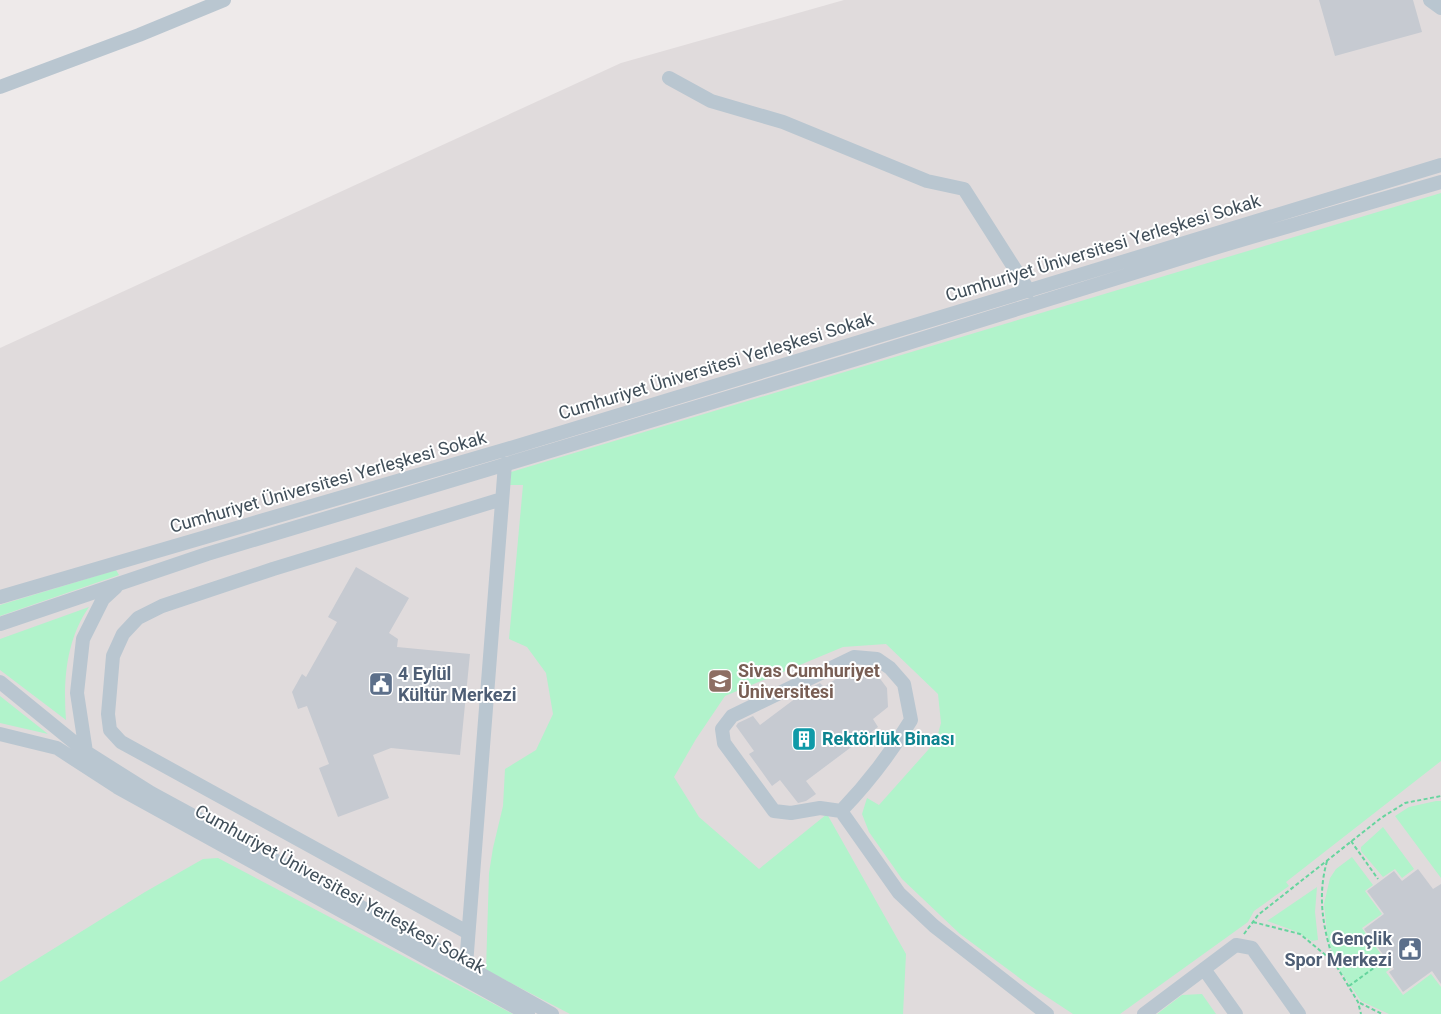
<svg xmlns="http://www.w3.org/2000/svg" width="1441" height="1014" font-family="Roboto,sans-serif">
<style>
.education{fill:#e0dbdc}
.green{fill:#b1f3cb}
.building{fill:#c6cad1}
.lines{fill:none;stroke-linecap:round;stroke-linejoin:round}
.path{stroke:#66d59e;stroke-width:2;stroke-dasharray:4 2.5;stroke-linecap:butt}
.minor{stroke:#b9c6d0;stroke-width:14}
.labels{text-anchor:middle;stroke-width:4;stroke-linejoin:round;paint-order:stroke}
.street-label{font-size:18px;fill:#414f5a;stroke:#fff}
.education-label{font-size:18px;font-weight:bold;fill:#785e54;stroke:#fff;text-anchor:start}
.service-label{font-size:18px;font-weight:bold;fill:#4e5e75;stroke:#fff;text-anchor:start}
.culture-label{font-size:18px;font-weight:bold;fill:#0d838f;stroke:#fff;text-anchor:start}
</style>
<rect width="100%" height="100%" fill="#eeeaea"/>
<path class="education" d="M 844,0 L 1441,0 L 1441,1014 L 0,1014 L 0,348 L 621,63 Z"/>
<path class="green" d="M 1441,193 L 1441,761 L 1286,882 L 1289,886 L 1254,911 L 1248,922 L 1120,1014 L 1073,1014 L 1029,985 L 960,934 L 902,879 L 869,832 L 862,814 L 867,798 L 879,805 L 936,741 L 941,723 L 938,694 L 886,644 L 843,647 L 725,696 L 696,739 L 674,777 L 699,817 L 759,869 L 827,814 L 906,954 L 903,1014 L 570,1014 L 486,970 L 489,873 L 493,848 L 503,806 L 505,769 L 536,750 L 553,714 L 546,673 L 527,647 L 509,639 L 523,485 L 510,485 L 511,472 Z
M 116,570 L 119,575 L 0,616 L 0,605 Z
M 89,607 C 66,640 63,681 66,720 L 0,670 L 0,639 Z
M 0,696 L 48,734 L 0,723 Z
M 1436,801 L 1441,801 L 1441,878 L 1395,816 L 1409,807 Z
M 1383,827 L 1414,869 L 1402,878 L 1395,869 L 1383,877 L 1361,851 L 1361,847 Z
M 1352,857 L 1373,885 L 1365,891 L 1382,914 L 1362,928 L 1391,968 L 1386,972 L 1403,995 L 1431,974 L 1441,987 L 1441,1014 L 1389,1014 L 1361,1001 L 1335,963 L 1327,933 L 1324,904 L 1330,878 L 1336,869 Z
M 218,858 L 513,1014 L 0,1014 L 0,982 L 145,892 L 203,859 Z
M 1317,887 L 1315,912 L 1318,940 L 1312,941 L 1295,931 L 1267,921 Z
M 1202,994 L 1216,1014 L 1157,1014 L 1182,995 Z"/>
<path class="building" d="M 1319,0 L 1413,0 L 1422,32 L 1335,56 Z
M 356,567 L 409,598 L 389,633 L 398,639 L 397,647 L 470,654 L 460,755 L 391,748 L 373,755 L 389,798 L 338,817 L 319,768 L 329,764 L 307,706 L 298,709 L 292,692 L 302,674 L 306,677 L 337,622 L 328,617 Z
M 855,666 L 872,668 L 887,688 L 888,707 L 873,719 L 878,727 L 806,781 L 816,794 L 806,801 L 798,803 L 780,780 L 772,786 L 749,754 L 754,751 L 736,726 L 738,723 L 753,716 L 760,725 L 808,689 L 820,683 L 824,687 Z
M 1418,869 L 1433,889 L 1441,884 L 1441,984 L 1432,971 L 1403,992 L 1389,972 L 1394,969 L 1364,929 L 1384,914 L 1367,891 L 1394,871 L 1402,881 Z"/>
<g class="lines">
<path class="path" d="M 1351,841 L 1378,879
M 1327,861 C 1317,897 1323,928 1334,962
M 1253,922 L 1300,934 L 1334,962 L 1358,1002 L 1361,1014
M 1244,934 L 1258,915 L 1381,818 L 1405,803 L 1441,796
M 1349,986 L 1382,962
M 1360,1003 L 1382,1014"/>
<path class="minor" d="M 1430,0 L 1441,8
M 669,78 L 711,101 L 783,122 L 927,181 L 964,189 L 1029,291
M 0,87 L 139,35 L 224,0
M 0,597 L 507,449 L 1441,165
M 0,624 L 207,554 L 863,357 L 1224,245 L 1441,182
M 0,682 L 86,752 L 151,793 L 352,902 L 552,1014
M 0,734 L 57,748 L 117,787 L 528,1014
M 86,752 L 77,693 L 83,639 L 103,599 L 116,587
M 841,811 C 868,783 891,753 911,720 L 904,684 L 890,668 L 877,659 L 854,657 L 732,716 L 722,729 L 724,743 L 774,811 L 791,813 L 820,808 L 841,811 L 899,893 L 934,926 L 1047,1014
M 467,932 L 121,742 L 110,730 L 108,714 L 113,656 L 123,634 L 138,618 L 162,606 L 273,569 L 502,499
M 466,965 L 505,464
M 1204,969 L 1236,1014
M 1144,1014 L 1236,945 L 1252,948 L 1299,1014"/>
</g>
<defs>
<symbol id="university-square" viewBox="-11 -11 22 22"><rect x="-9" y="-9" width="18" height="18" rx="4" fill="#8d6e63" stroke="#fff"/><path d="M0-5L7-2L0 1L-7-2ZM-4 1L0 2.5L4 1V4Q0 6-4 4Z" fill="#fff"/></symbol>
<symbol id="civic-square" viewBox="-11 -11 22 22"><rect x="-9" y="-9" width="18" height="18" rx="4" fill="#5c6f8a" stroke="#fff"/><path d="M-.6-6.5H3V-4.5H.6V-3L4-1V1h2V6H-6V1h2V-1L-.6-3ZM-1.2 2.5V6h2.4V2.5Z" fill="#fff"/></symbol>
<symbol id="building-square" viewBox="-11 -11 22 22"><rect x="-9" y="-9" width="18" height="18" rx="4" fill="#0f9aa8" stroke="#fff"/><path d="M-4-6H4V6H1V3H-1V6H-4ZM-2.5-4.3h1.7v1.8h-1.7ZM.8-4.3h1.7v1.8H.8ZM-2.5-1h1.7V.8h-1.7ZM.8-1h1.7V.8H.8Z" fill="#fff"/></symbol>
</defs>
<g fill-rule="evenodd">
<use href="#university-square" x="706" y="667" width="28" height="28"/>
<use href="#civic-square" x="367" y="670" width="28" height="28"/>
<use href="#building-square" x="790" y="725" width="28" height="28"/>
<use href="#civic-square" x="1396" y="935" width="28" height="28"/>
</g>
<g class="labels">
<g class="street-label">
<text transform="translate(1103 248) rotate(-17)" y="6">Cumhuriyet Üniversitesi Yerleşkesi Sokak</text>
<text transform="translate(716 366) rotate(-17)" y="6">Cumhuriyet Üniversitesi Yerleşkesi Sokak</text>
<text transform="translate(328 482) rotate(-16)" y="6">Cumhuriyet Üniversitesi Yerleşkesi Sokak</text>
<text transform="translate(340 889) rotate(29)" y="6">Cumhuriyet Üniversitesi Yerleşkesi Sokak</text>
</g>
<g class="education-label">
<text x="738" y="677">Sivas Cumhuriyet<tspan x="738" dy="21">Üniversitesi</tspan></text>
</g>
<g class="service-label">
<text x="398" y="680">4 Eylül<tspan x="398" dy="21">Kültür Merkezi</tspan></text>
<text x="1392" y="945" text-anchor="end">Gençlik<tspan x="1392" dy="21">Spor Merkezi</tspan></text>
</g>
<g class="culture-label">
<text x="822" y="745">Rektörlük Binası</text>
</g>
</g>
</svg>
